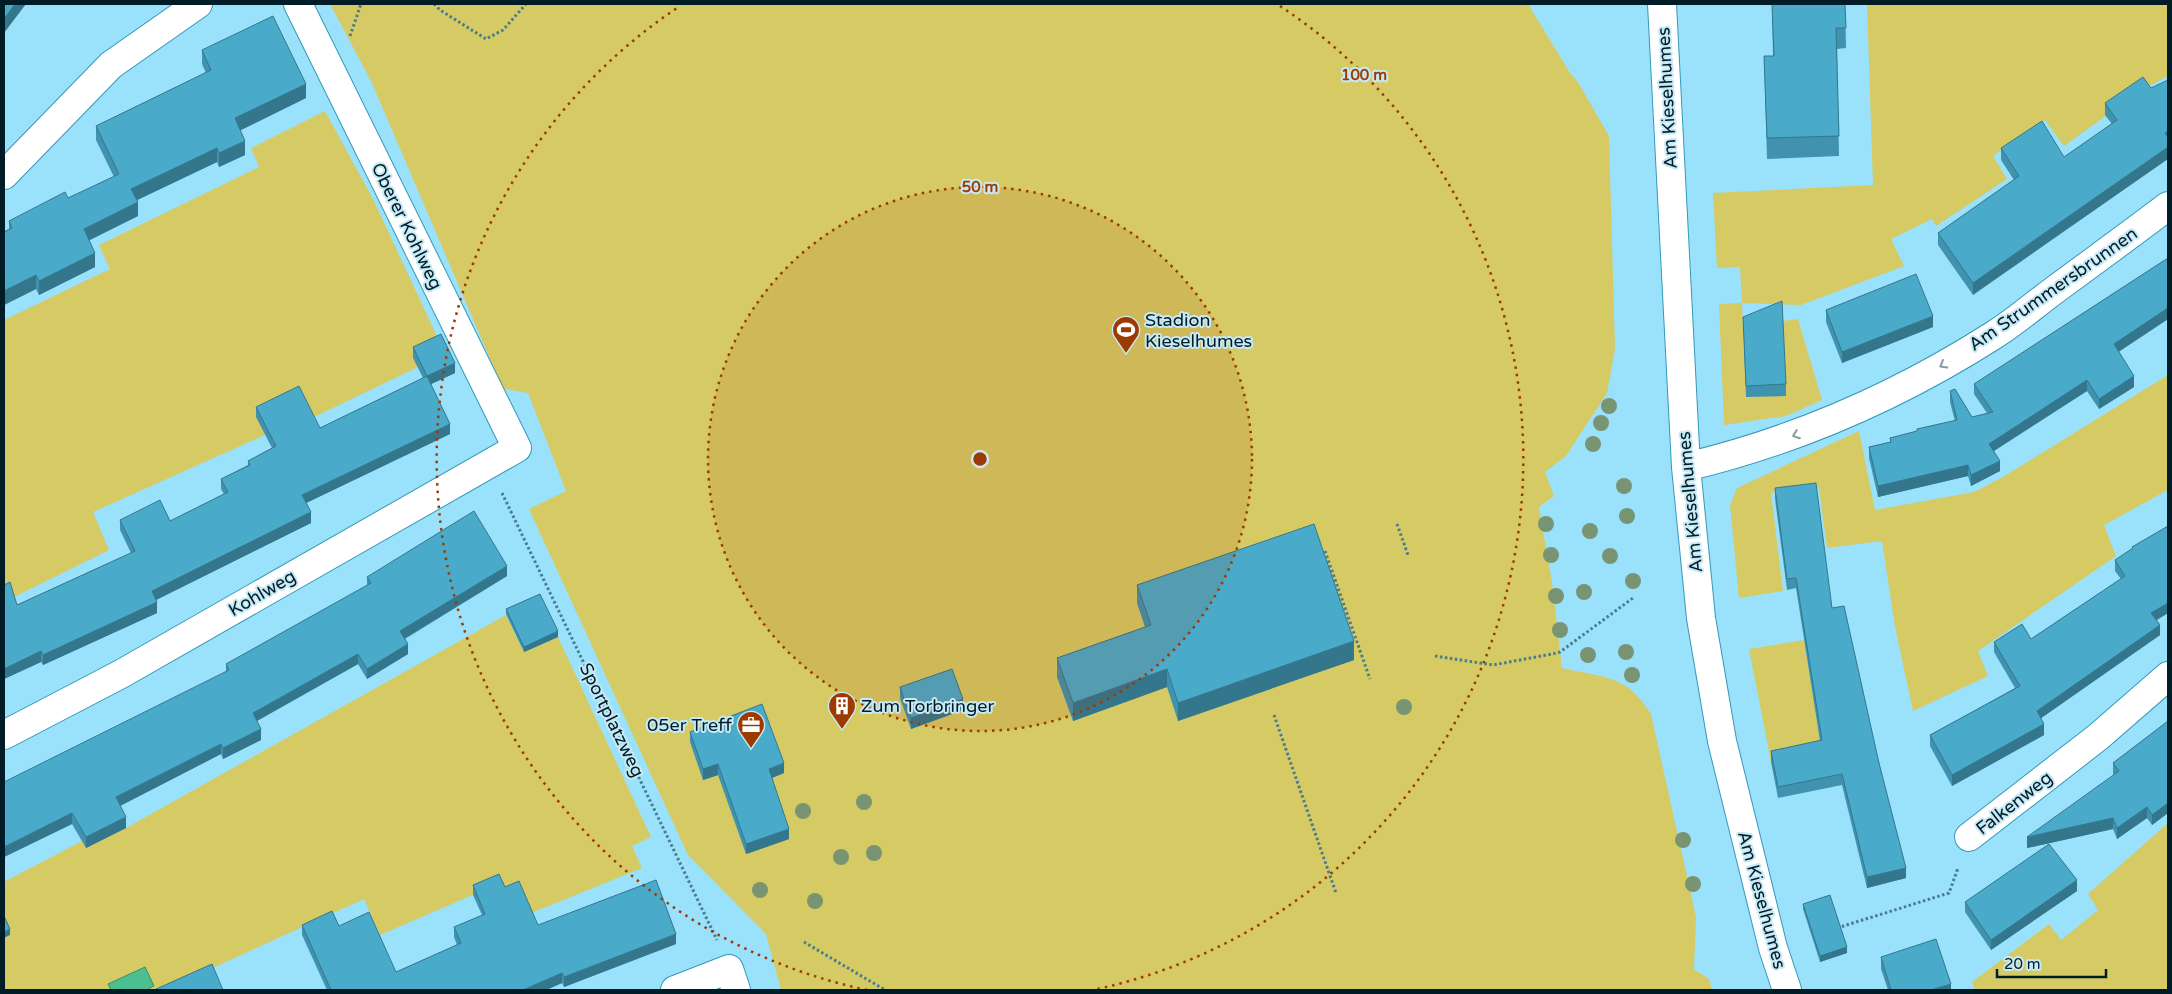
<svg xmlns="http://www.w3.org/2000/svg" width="2172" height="994" font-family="'Varela Round',sans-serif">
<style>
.green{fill:#d5ca64}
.water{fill:#4dbe8f;stroke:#368e70}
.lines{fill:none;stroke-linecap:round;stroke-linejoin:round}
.minor-casing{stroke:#3598b7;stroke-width:30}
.path{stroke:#4a7c8e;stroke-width:3;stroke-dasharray:2.5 2.5;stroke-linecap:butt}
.minor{stroke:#fff;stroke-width:28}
.tree{fill:#789472}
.wall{fill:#4092ae}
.shaded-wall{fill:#34778d}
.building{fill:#4aaaca;stroke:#34778d}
.oneway{stroke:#8c999e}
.ring{fill:none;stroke:#9d3a00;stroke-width:2.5;stroke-dasharray:2.5 5}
.labels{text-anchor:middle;stroke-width:4;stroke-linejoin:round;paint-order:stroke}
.street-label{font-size:18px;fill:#001d27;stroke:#c7e9f6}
.poi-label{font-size:18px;fill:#001d27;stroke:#c7e9f6;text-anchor:start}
.centre{fill:#9d3a00;stroke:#c7e9f6;stroke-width:2.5}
.ring-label{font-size:15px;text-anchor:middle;font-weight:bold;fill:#9d3a00;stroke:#c7e9f6;stroke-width:4;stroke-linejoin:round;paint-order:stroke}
</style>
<rect width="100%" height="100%" fill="#9ae2fc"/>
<path class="green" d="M 330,4 L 1528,4 L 1570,73 L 1578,82 L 1609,136 L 1615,349 L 1607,393 L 1566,456 L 1545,472 L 1554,496 L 1539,507 L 1552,582 L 1562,668 C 1605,678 1626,674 1651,714 L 1696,917 L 1694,969 L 1709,979 L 1712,990 L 781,990 L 766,934 L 688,855 L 529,509 L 566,491 L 528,393 L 503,389 L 371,81 Z
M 1867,4 L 2168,4 L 2168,76 L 2143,89 L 2064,146 L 2045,120 L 1993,156 L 2007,179 L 1936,226 L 1932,219 L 1891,239 L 1904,266 L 1801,305 L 1742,303 L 1746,397 L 1783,321 L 1798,319 L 1822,400 L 1786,416 L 1724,425 L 1719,304 L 1742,303 L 1740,267 L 1717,268 L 1713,193 L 1873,185 Z
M 325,111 L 373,199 L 441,345 L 418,367 L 310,419 L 257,417 L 265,435 L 93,512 L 109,550 L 12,598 L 4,595 L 4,320 L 110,269 L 99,245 L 259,167 L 251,148 Z
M 2168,375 L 2168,490 L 2104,525 L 2116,556 L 1978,651 L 1988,676 L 1913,711 L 1895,627 L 1882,541 L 1827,548 L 1819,488 L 1771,493 L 1783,591 L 1739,598 L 1730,505 L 1737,488 L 1859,431 L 1875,510 L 1974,492 L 2003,477 Z
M 506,615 L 524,652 L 558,637 L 651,837 L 632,846 L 642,868 L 529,914 L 505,897 L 498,884 L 380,935 L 364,899 L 164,990 L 4,990 L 4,938 L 10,935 L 4,921 L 4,882 L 82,841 L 86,847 L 126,828 Z
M 1804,640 L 1822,751 L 1771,762 L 1749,649 Z
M 2168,823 L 2168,990 L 1975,990 L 1972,982 L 2049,924 L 2061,940 L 2098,910 L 2088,894 Z"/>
<path class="water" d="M 145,967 L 154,986 L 146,990 L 111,990 L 108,984 Z"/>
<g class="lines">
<defs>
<path id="minor" d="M 1662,4 L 1686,467 L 1701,618 L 1722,741 L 1773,948 L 1787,990
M 4,175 L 111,65 L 198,4
M 1686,467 C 1795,441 1900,395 1994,335 C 2015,322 2033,306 2052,292 C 2091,263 2130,235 2168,206
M 4,735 L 121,674 L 517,448 L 298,4
M 1969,837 L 2098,737 L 2168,676
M 675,990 L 729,969 L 736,990"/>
</defs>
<use href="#minor" class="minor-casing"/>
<path class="path" d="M 434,4 L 440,10 L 486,39 L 503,30 L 526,4
M 350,36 L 361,4
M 502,493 L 717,940
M 1397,524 L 1408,555
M 1325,551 L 1370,679
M 1435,656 L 1493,665 L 1552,654 L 1560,652 L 1633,598
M 1274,715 L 1336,893
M 1837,928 L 1949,893 L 1958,868
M 804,942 L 885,990"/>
<use href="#minor" class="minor"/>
</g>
<g class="tree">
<circle cx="1609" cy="406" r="8"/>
<circle cx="1601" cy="423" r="8"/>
<circle cx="1593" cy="444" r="8"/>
<circle cx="1624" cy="486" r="8"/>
<circle cx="1627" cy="516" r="8"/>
<circle cx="1546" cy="524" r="8"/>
<circle cx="1590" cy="531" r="8"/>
<circle cx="1551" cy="555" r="8"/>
<circle cx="1610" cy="556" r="8"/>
<circle cx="1633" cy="581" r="8"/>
<circle cx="1584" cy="592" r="8"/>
<circle cx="1556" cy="596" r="8"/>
<circle cx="1560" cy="630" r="8"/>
<circle cx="1626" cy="652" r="8"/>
<circle cx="1588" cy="655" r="8"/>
<circle cx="1632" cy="675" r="8"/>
<circle cx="1404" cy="707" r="8"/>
<circle cx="864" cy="802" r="8"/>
<circle cx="803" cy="811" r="8"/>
<circle cx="1683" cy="840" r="8"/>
<circle cx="874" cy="853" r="8"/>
<circle cx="841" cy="857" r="8"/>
<circle cx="1693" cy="884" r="8"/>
<circle cx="760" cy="890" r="8"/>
<circle cx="815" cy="901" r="8"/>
</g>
<path class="wall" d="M 1772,4 L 1845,4 L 1846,48 L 1837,49 L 1839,156 L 1767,159 L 1764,56 L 1773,56 Z
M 202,50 L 306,98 L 240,130 L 245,155 L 219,167 L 217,162 L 137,200 L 138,216 L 89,240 L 95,267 L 39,295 L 36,289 L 4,305 L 4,232 L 9,229 L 9,221 L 68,198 L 114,177 L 96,140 L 96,126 L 206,73 L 202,64 Z
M 2151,88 L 1973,295 L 1938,245 L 1938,233 L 2014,180 L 2001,160 L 2001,148 L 2064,157 L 2112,124 L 2105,115 L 2105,103 Z
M 2168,258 L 2168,319 L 2118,352 L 2134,387 L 2099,409 L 2087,391 L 1994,451 L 2000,471 L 1971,486 L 1968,476 L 1878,497 L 1869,458 L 1869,447 L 1890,442 L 1890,438 L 1917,432 L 1917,429 L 1955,421 L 1950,402 L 1950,391 L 1972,417 L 1987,413 L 1974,394 L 1974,384 Z
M 1826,310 L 1933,327 L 1842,363 L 1826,322 Z
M 1743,317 L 1786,384 L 1786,396 L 1746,397 Z
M 413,347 L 455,373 L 431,384 L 450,434 L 306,503 L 311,523 L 156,600 L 157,613 L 43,665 L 41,662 L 4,679 L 4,585 L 17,605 L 131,553 L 120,530 L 120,520 L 170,521 L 224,494 L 221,489 L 221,479 L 248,465 L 248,461 L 272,448 L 256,417 L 256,407 L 320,428 L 423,378 L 413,358 Z
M 1775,488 L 1832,608 L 1879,763 L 1906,878 L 1867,888 L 1842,785 L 1778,798 L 1771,762 L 1771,751 L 1820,741 L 1796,588 L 1787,590 L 1775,499 Z
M 2168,526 L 2168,613 L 2157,620 L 2160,635 L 2041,718 L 2044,735 L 1952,786 L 1930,746 L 1930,735 L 2015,688 L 1994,652 L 1994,642 L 2031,639 L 2121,579 L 2115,571 L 2115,560 L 2132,549 L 2132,547 Z
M 507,576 L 405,639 L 408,654 L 367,679 L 358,664 L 257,721 L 261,740 L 223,759 L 221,754 L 120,806 L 126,828 L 86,848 L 72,824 L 4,857 L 226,671 L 226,664 L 367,586 L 367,577 Z
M 1137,585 L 1354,660 L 1178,721 L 1167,687 L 1073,721 L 1057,677 L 1057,658 L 1145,627 L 1137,603 Z
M 506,609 L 558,637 L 524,652 L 506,614 Z
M 900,687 L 963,710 L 911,729 L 900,698 Z
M 2168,721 L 2168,813 L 2152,825 L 2147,818 L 2117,839 L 2113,829 L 2027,848 L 2114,775 L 2113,774 L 2113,763 Z
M 690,732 L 784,773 L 772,778 L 789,839 L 746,854 L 718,775 L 703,780 L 690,742 Z
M 473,885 L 505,887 L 538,925 L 676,944 L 564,987 L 562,983 L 546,990 L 327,990 L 302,935 L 302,925 L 339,926 L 396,972 L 457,945 L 454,937 L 454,927 L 482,915 L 473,895 Z
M 2077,891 L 1991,950 L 1965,912 L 1965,902 Z
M 1803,904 L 1847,953 L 1820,962 L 1803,909 Z
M 1881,957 L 1951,990 L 1888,990 L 1881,969 Z"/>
<path class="shaded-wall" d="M 15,4 L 26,4 L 4,33 L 4,19 Z
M 306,84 L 306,98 L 235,133 L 235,118 Z
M 2168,131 L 2168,143 L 2165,133 Z
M 245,141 L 245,155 L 219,167 L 219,153 Z
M 2168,147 L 2168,159 L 1973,295 L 1973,283 Z
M 217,148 L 217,162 L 131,203 L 131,189 Z
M 138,202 L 138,216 L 84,243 L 84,229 Z
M 95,253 L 95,267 L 39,295 L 39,281 Z
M 36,275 L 36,289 L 4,305 L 4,291 Z
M 2168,308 L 2168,319 L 2114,355 L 2114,344 Z
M 1933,316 L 1933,327 L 1842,363 L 1842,352 Z
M 455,363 L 455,373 L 427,386 L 427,376 Z
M 2134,376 L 2134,387 L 2099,409 L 2099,399 Z
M 2087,380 L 2087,391 L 1989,454 L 1989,444 Z
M 450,424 L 450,434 L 302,505 L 302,495 Z
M 2000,461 L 2000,471 L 1971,486 L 1971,475 Z
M 1968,465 L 1968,476 L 1878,497 L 1878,486 Z
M 311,512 L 311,523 L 152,602 L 152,591 Z
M 507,566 L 507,576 L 400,641 L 400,631 Z
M 157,602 L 157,613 L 43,665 L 43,655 Z
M 2168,603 L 2168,613 L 2151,623 L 2151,613 Z
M 2160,625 L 2160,635 L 2037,721 L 2037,711 Z
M 558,631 L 558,637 L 524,652 L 524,647 Z
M 1354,641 L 1354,660 L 1178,721 L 1178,703 Z
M 408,644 L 408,654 L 367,679 L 367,669 Z
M 41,651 L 41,662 L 4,679 L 4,669 Z
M 358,654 L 358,664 L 253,723 L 253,713 Z
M 1167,669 L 1167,687 L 1073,721 L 1073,703 Z
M 963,699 L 963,710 L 911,729 L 911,718 Z
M 2044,724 L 2044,735 L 1952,786 L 1952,775 Z
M 261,729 L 261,740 L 223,759 L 223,748 Z
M 221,744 L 221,754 L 116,808 L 116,797 Z
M 784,763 L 784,773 L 769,779 L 769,769 Z
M 718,764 L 718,775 L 703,780 L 703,769 Z
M 2168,803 L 2168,813 L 2152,825 L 2152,815 Z
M 2147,807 L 2147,818 L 2117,839 L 2117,828 Z
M 72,813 L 72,824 L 4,857 L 4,847 Z
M 126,817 L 126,828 L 86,848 L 86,837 Z
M 2113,818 L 2113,829 L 2027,848 L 2027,837 Z
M 789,829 L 789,839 L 746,854 L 746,844 Z
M 1906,868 L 1906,878 L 1867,888 L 1867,877 Z
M 2077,880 L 2077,891 L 1991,950 L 1991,940 Z
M 10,929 L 10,935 L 4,938 L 4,932 Z
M 676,934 L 676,944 L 564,987 L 564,977 Z
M 1847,947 L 1847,953 L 1820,962 L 1820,956 Z
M 562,973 L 562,983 L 546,990 L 523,990 Z
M 1951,984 L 1951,990 L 1931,990 Z"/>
<path class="building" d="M 4,4 L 15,4 L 4,19 Z
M 1772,4 L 1845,4 L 1846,28 L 1836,28 L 1839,136 L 1767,138 L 1764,56 L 1774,56 Z
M 273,16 L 306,84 L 235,118 L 245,141 L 219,153 L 217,148 L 131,189 L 138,202 L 84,229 L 95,253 L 39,281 L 36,275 L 4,291 L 4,232 L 12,228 L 9,221 L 65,192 L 68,198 L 119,174 L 96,126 L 211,70 L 202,50 Z
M 2143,77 L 2151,88 L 2168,80 L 2168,131 L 2165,133 L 2168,138 L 2168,147 L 1973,283 L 1938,233 L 2019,176 L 2001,148 L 2042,121 L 2064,157 L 2117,120 L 2105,103 Z
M 2168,258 L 2168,308 L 2114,344 L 2134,376 L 2099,399 L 2087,380 L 1989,444 L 2000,461 L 1971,475 L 1968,465 L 1878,486 L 1869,447 L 1891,442 L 1890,438 L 1917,431 L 1917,429 L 1957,420 L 1950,391 L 1955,389 L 1972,417 L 1993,412 L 1974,384 Z
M 1916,274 L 1933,316 L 1842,352 L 1826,310 Z
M 1782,301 L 1786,384 L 1746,386 L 1743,317 Z
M 441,334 L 455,363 L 427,376 L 450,424 L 302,495 L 311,512 L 152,591 L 157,602 L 43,655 L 41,651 L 4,669 L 4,585 L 10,582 L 17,605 L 135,551 L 120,520 L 160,500 L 170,521 L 228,492 L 221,479 L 250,465 L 248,461 L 276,446 L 256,407 L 299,386 L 320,428 L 427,376 L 413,347 Z
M 1816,483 L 1832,608 L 1844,606 L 1879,763 L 1906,868 L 1867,877 L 1842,774 L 1778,787 L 1771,751 L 1822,740 L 1796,578 L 1787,579 L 1775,488 Z
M 474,511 L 507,566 L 400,631 L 408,644 L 367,669 L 358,654 L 253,713 L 261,729 L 223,748 L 221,744 L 116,797 L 126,817 L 86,837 L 72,813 L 4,847 L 4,782 L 229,670 L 226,664 L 371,583 L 367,577 Z
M 1314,524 L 1354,641 L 1178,703 L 1167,669 L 1073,703 L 1057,658 L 1151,625 L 1137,585 Z
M 2168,526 L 2168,603 L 2151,613 L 2160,625 L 2037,711 L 2044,724 L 1952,775 L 1930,735 L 2020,686 L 1994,642 L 2022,624 L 2031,639 L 2125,576 L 2115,560 L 2133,548 L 2132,547 Z
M 540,594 L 558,631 L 524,647 L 506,609 Z
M 952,669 L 963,699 L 911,718 L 900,687 Z
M 762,704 L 784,763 L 769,769 L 789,829 L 746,844 L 718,764 L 703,769 L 690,732 Z
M 2168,721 L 2168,803 L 2152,815 L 2147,807 L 2117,828 L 2113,818 L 2027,837 L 2119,771 L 2113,763 Z
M 2049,844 L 2077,880 L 1991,940 L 1965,902 Z
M 499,874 L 505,887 L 519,881 L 538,925 L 656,880 L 676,934 L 564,977 L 562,973 L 523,990 L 331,990 L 302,925 L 332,911 L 339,926 L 369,912 L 396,972 L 461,943 L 454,927 L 485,914 L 473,885 Z
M 1830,895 L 1847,947 L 1820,956 L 1803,904 Z
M 4,916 L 10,929 L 4,932 Z
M 1936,939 L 1951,984 L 1931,990 L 1891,990 L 1881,957 Z
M 212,964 L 223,990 L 154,990 Z"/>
<defs><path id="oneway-chevron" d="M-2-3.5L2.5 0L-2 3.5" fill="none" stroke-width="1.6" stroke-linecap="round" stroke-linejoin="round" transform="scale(1.25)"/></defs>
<g class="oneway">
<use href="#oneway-chevron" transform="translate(1943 365) rotate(150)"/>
<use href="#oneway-chevron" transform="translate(1796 435) rotate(159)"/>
</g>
<circle cx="980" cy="459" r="272" fill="#9d3a00" fill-opacity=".12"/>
<g class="ring">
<circle cx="980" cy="459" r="272"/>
<path d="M867 990A543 543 0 0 1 680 6M1280 6A543 543 0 0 1 1093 990"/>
</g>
<defs>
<symbol id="stadium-pin" viewBox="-11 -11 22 30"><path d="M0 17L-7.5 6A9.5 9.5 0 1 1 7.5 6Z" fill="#9d3a00" stroke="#c7e9f6"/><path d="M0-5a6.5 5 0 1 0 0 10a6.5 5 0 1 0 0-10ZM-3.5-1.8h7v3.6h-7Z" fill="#fff"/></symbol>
<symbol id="building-pin" viewBox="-11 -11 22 30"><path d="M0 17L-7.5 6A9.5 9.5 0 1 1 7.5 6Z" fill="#9d3a00" stroke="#c7e9f6"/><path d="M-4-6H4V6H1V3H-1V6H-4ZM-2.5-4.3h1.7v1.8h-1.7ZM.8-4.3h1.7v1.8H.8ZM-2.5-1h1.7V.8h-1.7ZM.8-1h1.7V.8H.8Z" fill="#fff"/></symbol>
<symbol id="office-pin" viewBox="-11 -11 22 30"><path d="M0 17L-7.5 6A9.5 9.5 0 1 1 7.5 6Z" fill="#9d3a00" stroke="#c7e9f6"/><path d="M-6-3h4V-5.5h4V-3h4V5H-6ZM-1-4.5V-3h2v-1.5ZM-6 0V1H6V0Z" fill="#fff"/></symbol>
</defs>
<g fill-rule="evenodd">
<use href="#stadium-pin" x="1110" y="314" width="32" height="43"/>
<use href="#building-pin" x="826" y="690" width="32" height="43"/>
<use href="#office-pin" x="735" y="709" width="32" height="43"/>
</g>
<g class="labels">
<g class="street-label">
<text transform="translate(1667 98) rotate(-93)" y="6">Am Kieselhumes</text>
<text transform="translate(407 226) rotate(64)" y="6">Oberer Kohlweg</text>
<text transform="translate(2053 289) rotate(-35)" y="6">Am Strummersbrunnen</text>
<text transform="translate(1690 502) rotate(-95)" y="6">Am Kieselhumes</text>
<text transform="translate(262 593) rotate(-30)" y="6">Kohlweg</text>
<text transform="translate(612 720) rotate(64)" y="6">Sportplatzweg</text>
<text transform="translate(2014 803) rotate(-38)" y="6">Falkenweg</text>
<text transform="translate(1762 900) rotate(75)" y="6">Am Kieselhumes</text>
</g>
<g class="poi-label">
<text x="1145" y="326">Stadion<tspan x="1145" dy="21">Kieselhumes</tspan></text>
<text x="861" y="712">Zum Torbringer</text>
<text x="732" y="731" text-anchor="end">05er Treff</text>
</g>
</g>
<circle cx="980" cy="459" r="8" class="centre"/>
<g class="ring-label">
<text x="1364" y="80">100 m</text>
<text x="980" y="192">50 m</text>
</g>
<rect width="2172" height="994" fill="none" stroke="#001d27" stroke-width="10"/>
<path d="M1997 969v8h109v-8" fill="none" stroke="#001d27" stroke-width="2.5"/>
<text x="2004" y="969" font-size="15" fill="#001d27" stroke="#c7e9f6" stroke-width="4" paint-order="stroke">20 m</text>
</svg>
